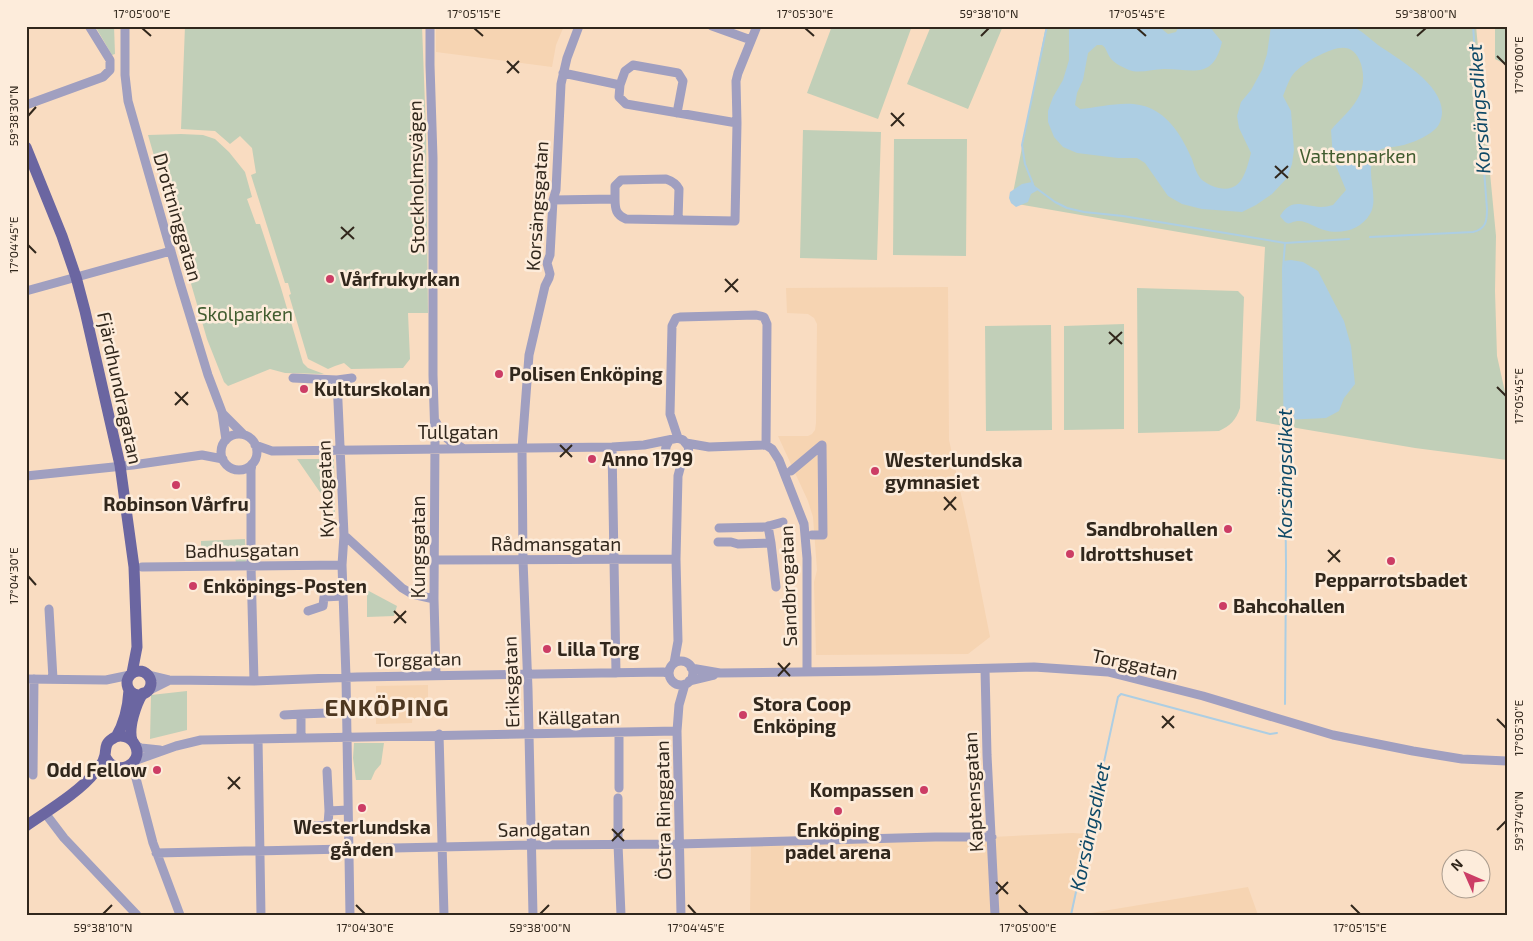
<svg xmlns="http://www.w3.org/2000/svg" width="1533" height="941" font-family="'Exo 2',sans-serif">
<style>
.built{fill:#f6d4b2}
.green{fill:#c1cfb8}
.water{fill:#adcee3}
.lines{fill:none;stroke-linecap:round;stroke-linejoin:round}
.stream{stroke:#adcee3;stroke-width:2}
.minor{stroke:#a09fc0;stroke-width:9}
.major{stroke:#6b66a1;stroke-width:11}
.ticks{fill:none;stroke:#31271c;stroke-width:2}
.poi-dot{fill:#cc3d65;stroke:#fdecdb;stroke-width:2}
.labels{text-anchor:middle;stroke-width:5;stroke-linejoin:round;paint-order:stroke}
.park-label{font-size:19px;fill:#415c2f;stroke:#fdecdb}
.street-label{font-size:19px;fill:#31271c;stroke:#fdecdb}
.poi-label{font-size:19px;font-weight:bold;fill:#31271c;stroke:#fdecdb;text-anchor:start}
.water-label{font-size:20px;font-style:italic;fill:#0e4967;stroke:#fdecdb}
.district-label{font-size:24px;font-weight:bold;letter-spacing:1px;fill:#4d3720;stroke:#fdecdb}
.neatline{fill:none;stroke:#31271c;stroke-width:2}
.ticks-label{font-size:12px;text-anchor:middle;fill:#31271c}
</style>
<rect width="100%" height="100%" fill="#f9dcc1"/>
<path class="built" d="M 436,26 L 564,26 L 556,45 L 552,67 L 436,52 Z
M 948,287 L 949,440 L 970,535 L 990,637 L 968,654 L 816,655 L 814,582 L 817,570 L 813,517 L 808,501 L 778,436 L 808,436 L 812,434 L 815,430 L 816,423 L 817,324 L 814,318 L 808,314 L 787,313 L 786,288 Z
M 428,685 L 428,713 L 413,713 L 412,723 L 376,724 L 376,686 Z
M 1072,833 L 1089,834 L 1072,914 L 1079,915 L 1248,887 L 1258,915 L 750,915 L 751,842 L 992,837 Z"/>
<path class="green" d="M 95,26 L 114,26 L 115,54 L 112,55 Z
M 185,26 L 422,26 L 426,131 L 428,313 L 408,313 L 410,359 L 403,368 L 351,369 L 344,363 L 335,366 L 328,369 L 308,359 L 289,295 L 291,294 L 288,283 L 285,283 L 251,175 L 256,173 L 252,148 L 240,136 L 230,144 L 215,131 L 181,129 Z
M 832,26 L 912,26 L 878,119 L 807,93 Z
M 931,26 L 1003,26 L 968,109 L 907,84 Z
M 1046,26 L 1476,26 L 1496,236 L 1495,291 L 1497,356 L 1507,401 L 1507,460 L 1415,448 L 1256,421 L 1265,247 L 1011,203 Z
M 1495,26 L 1507,26 L 1507,65 L 1495,59 Z
M 803,130 L 881,132 L 877,260 L 800,258 Z
M 181,134 L 203,135 L 215,139 L 229,152 L 245,172 L 252,197 L 247,199 L 256,224 L 260,224 L 281,288 L 303,363 L 308,368 L 324,374 L 285,373 L 270,369 L 228,386 L 224,382 L 207,339 L 148,135 Z
M 894,139 L 967,139 L 966,256 L 893,255 Z
M 1137,288 L 1238,291 L 1244,297 L 1240,408 C 1236,420 1230,426 1219,431 L 1138,433 Z
M 1124,324 L 1124,429 L 1064,430 L 1064,326 Z
M 1051,325 L 1052,430 L 986,431 L 985,326 Z
M 297,459 L 334,459 L 335,514 Z
M 245,539 L 246,563 L 236,564 L 235,555 L 201,557 L 201,541 Z
M 367,590 L 397,606 L 394,616 L 367,617 Z
M 187,691 L 187,730 L 150,739 L 151,695 Z
M 354,743 L 384,743 L 381,764 L 375,771 L 371,780 L 356,780 L 353,758 Z"/>
<path class="water" d="M 1071,26 L 1158,26 L 1168,34 L 1176,32 L 1179,26 L 1209,26 L 1222,42 C 1213,80 1194,69 1164,69 C 1153,69 1139,74 1129,70 C 1122,67 1111,62 1108,54 C 1106,50 1106,48 1102,45 L 1097,45 L 1088,53 L 1083,80 L 1077,93 L 1075,105 L 1080,109 C 1103,107 1131,98 1152,109 C 1172,119 1183,139 1192,159 C 1194,166 1197,175 1202,180 C 1207,184 1214,187 1219,188 C 1242,193 1246,171 1251,153 L 1239,128 L 1237,116 L 1241,102 L 1251,90 L 1262,70 L 1267,54 L 1271,26 C 1290,26 1309,26 1328,26 C 1335,26 1344,25 1350,26 C 1361,29 1370,39 1378,45 C 1400,60 1453,90 1440,122 C 1436,134 1411,144 1399,146 C 1391,148 1380,146 1375,155 C 1364,173 1380,197 1370,214 C 1361,230 1340,235 1324,230 C 1316,228 1307,221 1299,221 C 1288,221 1290,229 1280,216 C 1292,197 1302,206 1321,207 C 1325,207 1329,206 1333,205 L 1346,190 L 1333,159 L 1331,130 C 1340,119 1354,108 1360,94 C 1364,84 1364,74 1361,64 C 1353,41 1337,47 1320,55 C 1311,59 1302,65 1295,72 C 1289,78 1286,89 1283,96 L 1291,111 L 1294,150 L 1292,164 L 1287,178 L 1272,194 L 1256,205 L 1242,212 L 1202,209 L 1182,204 L 1168,196 L 1145,163 L 1137,158 L 1118,158 L 1077,153 L 1063,147 L 1054,137 L 1048,122 L 1048,111 L 1053,97 L 1063,80 L 1069,60 L 1069,30 Z
M 1032,182 L 1038,190 L 1031,194 L 1028,202 L 1016,207 L 1011,203 L 1009,198 L 1010,192 L 1022,184 Z
M 1291,260 L 1303,262 L 1318,271 L 1338,310 L 1344,321 L 1351,346 L 1355,384 L 1344,398 L 1339,411 L 1326,418 L 1284,420 L 1283,269 L 1283,261 Z"/>
<g class="lines">
<path class="stream" d="M 1033,184 L 1025,164 L 1022,145 L 1047,26
M 1036,188 L 1055,202 L 1067,208 L 1084,212 L 1123,216 L 1285,243 L 1349,239
M 1370,237 L 1473,232 C 1486,229 1487,221 1487,209 L 1473,26
M 1285,243 L 1283,269 L 1286,565 L 1285,704
M 1071,915 L 1118,697 L 1121,694 L 1270,734 L 1277,733"/>
<path class="minor" d="M 125,26 L 125,75 L 128,101 L 180,283 L 208,375 L 222,412 L 226,440
M 430,26 L 430,65 L 433,158 L 433,375 L 435,439 L 434,599 L 436,675
M 712,26 L 751,40
M 563,73 L 620,85 L 625,71 L 633,65 L 678,73 L 683,81 L 677,113
M 620,85 L 619,97 L 626,104 L 737,123
M 26,105 L 103,77 L 110,70 L 110,60 L 89,26
M 615,199 C 615,209 616,215 626,219 L 735,221 L 737,123 L 736,81 L 738,73 L 757,26
M 553,200 L 615,199 L 615,186 L 621,180 L 666,179 C 672,181 676,183 679,189 L 678,220
M 26,291 L 171,251
M 293,378 L 337,380 L 352,378
M 337,380 L 344,535 L 342,565 L 346,677 L 350,915
M 222,413 L 243,434
M 436,422 C 441,434 448,442 461,447
M221 452a18 18 0 1 1 36 0a18 18 0 1 1-36 0Z
M 678,438 L 670,414 L 672,326 L 676,318 L 680,317 L 756,315 L 764,317 L 767,324 L 766,445
M 686,443 L 709,447 L 766,445 L 772,449 L 779,460 L 804,524 L 807,558 L 807,671
M 255,445 L 272,451 L 612,447 L 644,445 L 678,438 L 683,440 L 688,446 C 690,454 686,460 678,462 C 666,461 662,451 669,441
M 612,447 L 616,673
M 252,464 L 251,470 L 251,566 L 254,681
M 791,471 L 822,445 L 823,535 L 812,535
M 26,476 L 133,465 L 202,455 L 223,459
M 719,528 L 765,527 L 783,522
M 344,535 L 402,588 L 412,594 L 434,599
M 718,542 L 731,542 L 738,544 L 771,543 L 768,526
M 771,543 L 776,587
M 435,560 L 676,559
M 142,567 L 342,565
M 49,609 L 53,679
M 308,611 L 323,606 L 324,597 L 343,596
M669 673a12 12 0 1 1 24 0a12 12 0 1 1-24 0Z
M 674,663 L 678,641 L 676,559 L 678,476 L 682,461
M 691,668 L 720,673 L 876,671 L 1034,667 L 1108,672 L 1203,696 L 1333,735 L 1413,751 L 1462,759 L 1507,761
M 985,669 L 987,755 L 995,915
M 148,675 L 169,680 L 254,681 L 357,677 L 663,672 L 668,673
M 26,679 L 106,680 L 130,675
M 689,681 L 714,675
M 146,692 L 168,681
M 284,715 L 301,714
M 439,734 L 444,915
M 301,738 L 301,714 L 327,713
M 258,739 L 261,915
M 135,745 L 141,748 L 160,750
M 134,761 L 176,746 L 201,740 L 677,731
M 132,763 L 153,843 L 180,915
M 327,771 L 329,811 L 348,810
M 33,775 L 34,679
M 619,788 L 619,733
M 618,798 L 618,844 L 621,915
M 45,813 L 64,838 L 137,915
M 309,827 L 328,824 L 329,811
M 156,853 L 531,845 L 679,844 L 935,837 L 992,837
M 533,915 L 528,689 L 523,560 L 522,448 L 529,355 L 545,286 L 549,278 L 550,274 L 547,263 L 550,255 L 553,200 L 556,190 L 561,84 L 567,58 L 579,26
M 681,915 L 677,731 L 679,705 L 685,684"/>
<path class="major" d="M 26,147 L 62,236 L 76,277 L 85,311 L 120,465 L 134,567 L 137,647 L 132,673
M127 683a12 12 0 1 1 24 0a12 12 0 1 1-24 0Z
M 116,737 C 125,722 128,707 129,690
M 132,740 C 128,728 136,704 143,693
M 26,826 C 46,812 81,791 95,772 C 99,768 104,761 105,755 C 106,749 105,743 112,739 C 120,733 131,737 135,745 C 145,764 115,779 105,756"/>
</g>
<path class="ticks" d="M 142,28 L 151,36M 474,28 L 483,36M 805,28 L 814,36M 1137,28 L 1146,36M 981,36 L 989,28M 1417,36 L 1426,28M 1497,56 L 1506,65M 507,61 L 519,73M 507,73 L 519,61M 891,113 L 904,126M 28,116 L 36,107M 891,126 L 904,113M 1275,166 L 1288,178M 1275,178 L 1288,166M 341,227 L 354,239M 341,239 L 354,227M 28,245 L 36,253M 725,279 L 738,292M 725,292 L 738,279M 1109,332 L 1122,344M 1109,344 L 1122,332M 1497,387 L 1506,396M 175,392 L 188,405M 175,405 L 188,392M 560,445 L 572,457M 560,457 L 572,445M 944,497 L 956,510M 944,510 L 956,497M 1328,550 L 1340,562M 1328,562 L 1340,550M 28,576 L 36,585M 394,611 L 406,623M 394,623 L 406,611M 778,663 L 790,676M 778,676 L 790,663M 1162,716 L 1174,728M 1497,719 L 1506,728M 1162,728 L 1174,716M 228,777 L 240,789M 228,789 L 240,777M 612,829 L 624,841M 1497,830 L 1506,821M 612,841 L 624,829M 996,882 L 1008,894M 996,894 L 1008,882M 356,905 L 365,914M 688,905 L 696,914M 1019,905 L 1028,914M 1351,905 L 1360,914M 103,914 L 112,905M 540,914 L 549,905"/>
<g class="poi-dot">
<circle cx="330" cy="279" r="5"/>
<circle cx="499" cy="374" r="5"/>
<circle cx="304" cy="389" r="5"/>
<circle cx="592" cy="459" r="5"/>
<circle cx="875" cy="471" r="5"/>
<circle cx="176" cy="485" r="5"/>
<circle cx="1228" cy="529" r="5"/>
<circle cx="1070" cy="554" r="5"/>
<circle cx="1391" cy="561" r="5"/>
<circle cx="193" cy="586" r="5"/>
<circle cx="1223" cy="606" r="5"/>
<circle cx="547" cy="649" r="5"/>
<circle cx="743" cy="715" r="5"/>
<circle cx="157" cy="770" r="5"/>
<circle cx="924" cy="790" r="5"/>
<circle cx="362" cy="808" r="5"/>
<circle cx="838" cy="811" r="5"/>
</g>
<g class="labels">
<g class="park-label">
<text x="1358" y="163">Vattenparken</text>
<text x="245" y="321">Skolparken</text>
</g>
<g class="street-label">
<text transform="translate(416 177) rotate(-91)" y="7">Stockholmsvägen</text>
<text transform="translate(537 206) rotate(-86)" y="7">Korsängsgatan</text>
<text transform="translate(178 217) rotate(74)" y="7">Drottninggatan</text>
<text transform="translate(120 388) rotate(78)" y="7">Fjärdhundragatan</text>
<text x="458" y="439">Tullgatan</text>
<text transform="translate(325 489) rotate(-92)" y="7">Kyrkogatan</text>
<text x="556" y="551">Rådmansgatan</text>
<text transform="translate(418 547) rotate(-90)" y="7">Kungsgatan</text>
<text transform="translate(242 550) rotate(-1)" y="7">Badhusgatan</text>
<text transform="translate(788 586) rotate(-92)" y="7">Sandbrogatan</text>
<text transform="translate(418 659) rotate(-1)" y="7">Torggatan</text>
<text transform="translate(1135 664) rotate(12)" y="7">Torggatan</text>
<text transform="translate(511 682) rotate(-92)" y="7">Eriksgatan</text>
<text transform="translate(579 717) rotate(-1)" y="7">Källgatan</text>
<text transform="translate(973 792) rotate(-93)" y="7">Kaptensgatan</text>
<text transform="translate(663 810) rotate(-91)" y="7">Östra Ringgatan</text>
<text transform="translate(544 829) rotate(-1)" y="7">Sandgatan</text>
</g>
<g class="poi-label">
<text x="340" y="286">Vårfrukyrkan</text>
<text x="509" y="381">Polisen Enköping</text>
<text x="314" y="396">Kulturskolan</text>
<text x="602" y="466">Anno 1799</text>
<text x="885" y="467">Westerlundska<tspan x="885" dy="22">gymnasiet</tspan></text>
<text x="176" y="511" text-anchor="middle">Robinson Vårfru</text>
<text x="1218" y="536" text-anchor="end">Sandbrohallen</text>
<text x="1080" y="561">Idrottshuset</text>
<text x="1391" y="587" text-anchor="middle">Pepparrotsbadet</text>
<text x="203" y="593">Enköpings-Posten</text>
<text x="1233" y="613">Bahcohallen</text>
<text x="557" y="656">Lilla Torg</text>
<text x="753" y="711">Stora Coop<tspan x="753" dy="22">Enköping</tspan></text>
<text x="147" y="777" text-anchor="end">Odd Fellow</text>
<text x="914" y="797" text-anchor="end">Kompassen</text>
<text x="362" y="834" text-anchor="middle">Westerlundska<tspan x="362" dy="22">gården</tspan></text>
<text x="838" y="837" text-anchor="middle">Enköping<tspan x="838" dy="22">padel arena</tspan></text>
</g>
<g class="water-label">
<text transform="translate(1479 109) rotate(-94)" y="7">Korsängsdiket</text>
<text transform="translate(1285 474) rotate(-90)" y="7">Korsängsdiket</text>
<text transform="translate(1090 827) rotate(-78)" y="7">Korsängsdiket</text>
</g>
<g class="district-label">
<text x="387" y="716">ENKÖPING</text>
</g>
</g>
<rect width="1533" height="941" fill="none" stroke="#fdecdb" stroke-width="55"/>
<g transform="translate(1466 874) rotate(315)"><circle r="24" fill="#fdecdb" stroke="#ab9d8f"/>
<path d="M0-4L9 19L0 12L-9 19Z" fill="#cc3d65"/>
<text y="-8" font-size="14" font-weight="bold" text-anchor="middle" fill="#31271c">N</text>
</g>
<rect x="28" y="28" width="1478" height="886" class="neatline"/>
<g class="ticks-label">
<text x="142" y="18">17°05'00"E</text>
<text x="474" y="18">17°05'15"E</text>
<text x="805" y="18">17°05'30"E</text>
<text x="989" y="18">59°38'10"N</text>
<text x="1137" y="18">17°05'45"E</text>
<text x="1426" y="18">59°38'00"N</text>
<text transform="translate(1519 65) rotate(-90)" y="4">17°06'00"E</text>
<text transform="translate(14 116) rotate(-90)" y="4">59°38'30"N</text>
<text transform="translate(14 245) rotate(-90)" y="4">17°04'45"E</text>
<text transform="translate(1519 396) rotate(-90)" y="4">17°05'45"E</text>
<text transform="translate(14 576) rotate(-90)" y="4">17°04'30"E</text>
<text transform="translate(1519 728) rotate(-90)" y="4">17°05'30"E</text>
<text transform="translate(1519 821) rotate(-90)" y="4">59°37'40"N</text>
<text x="103" y="932">59°38'10"N</text>
<text x="365" y="932">17°04'30"E</text>
<text x="540" y="932">59°38'00"N</text>
<text x="696" y="932">17°04'45"E</text>
<text x="1028" y="932">17°05'00"E</text>
<text x="1360" y="932">17°05'15"E</text>
</g>
</svg>
